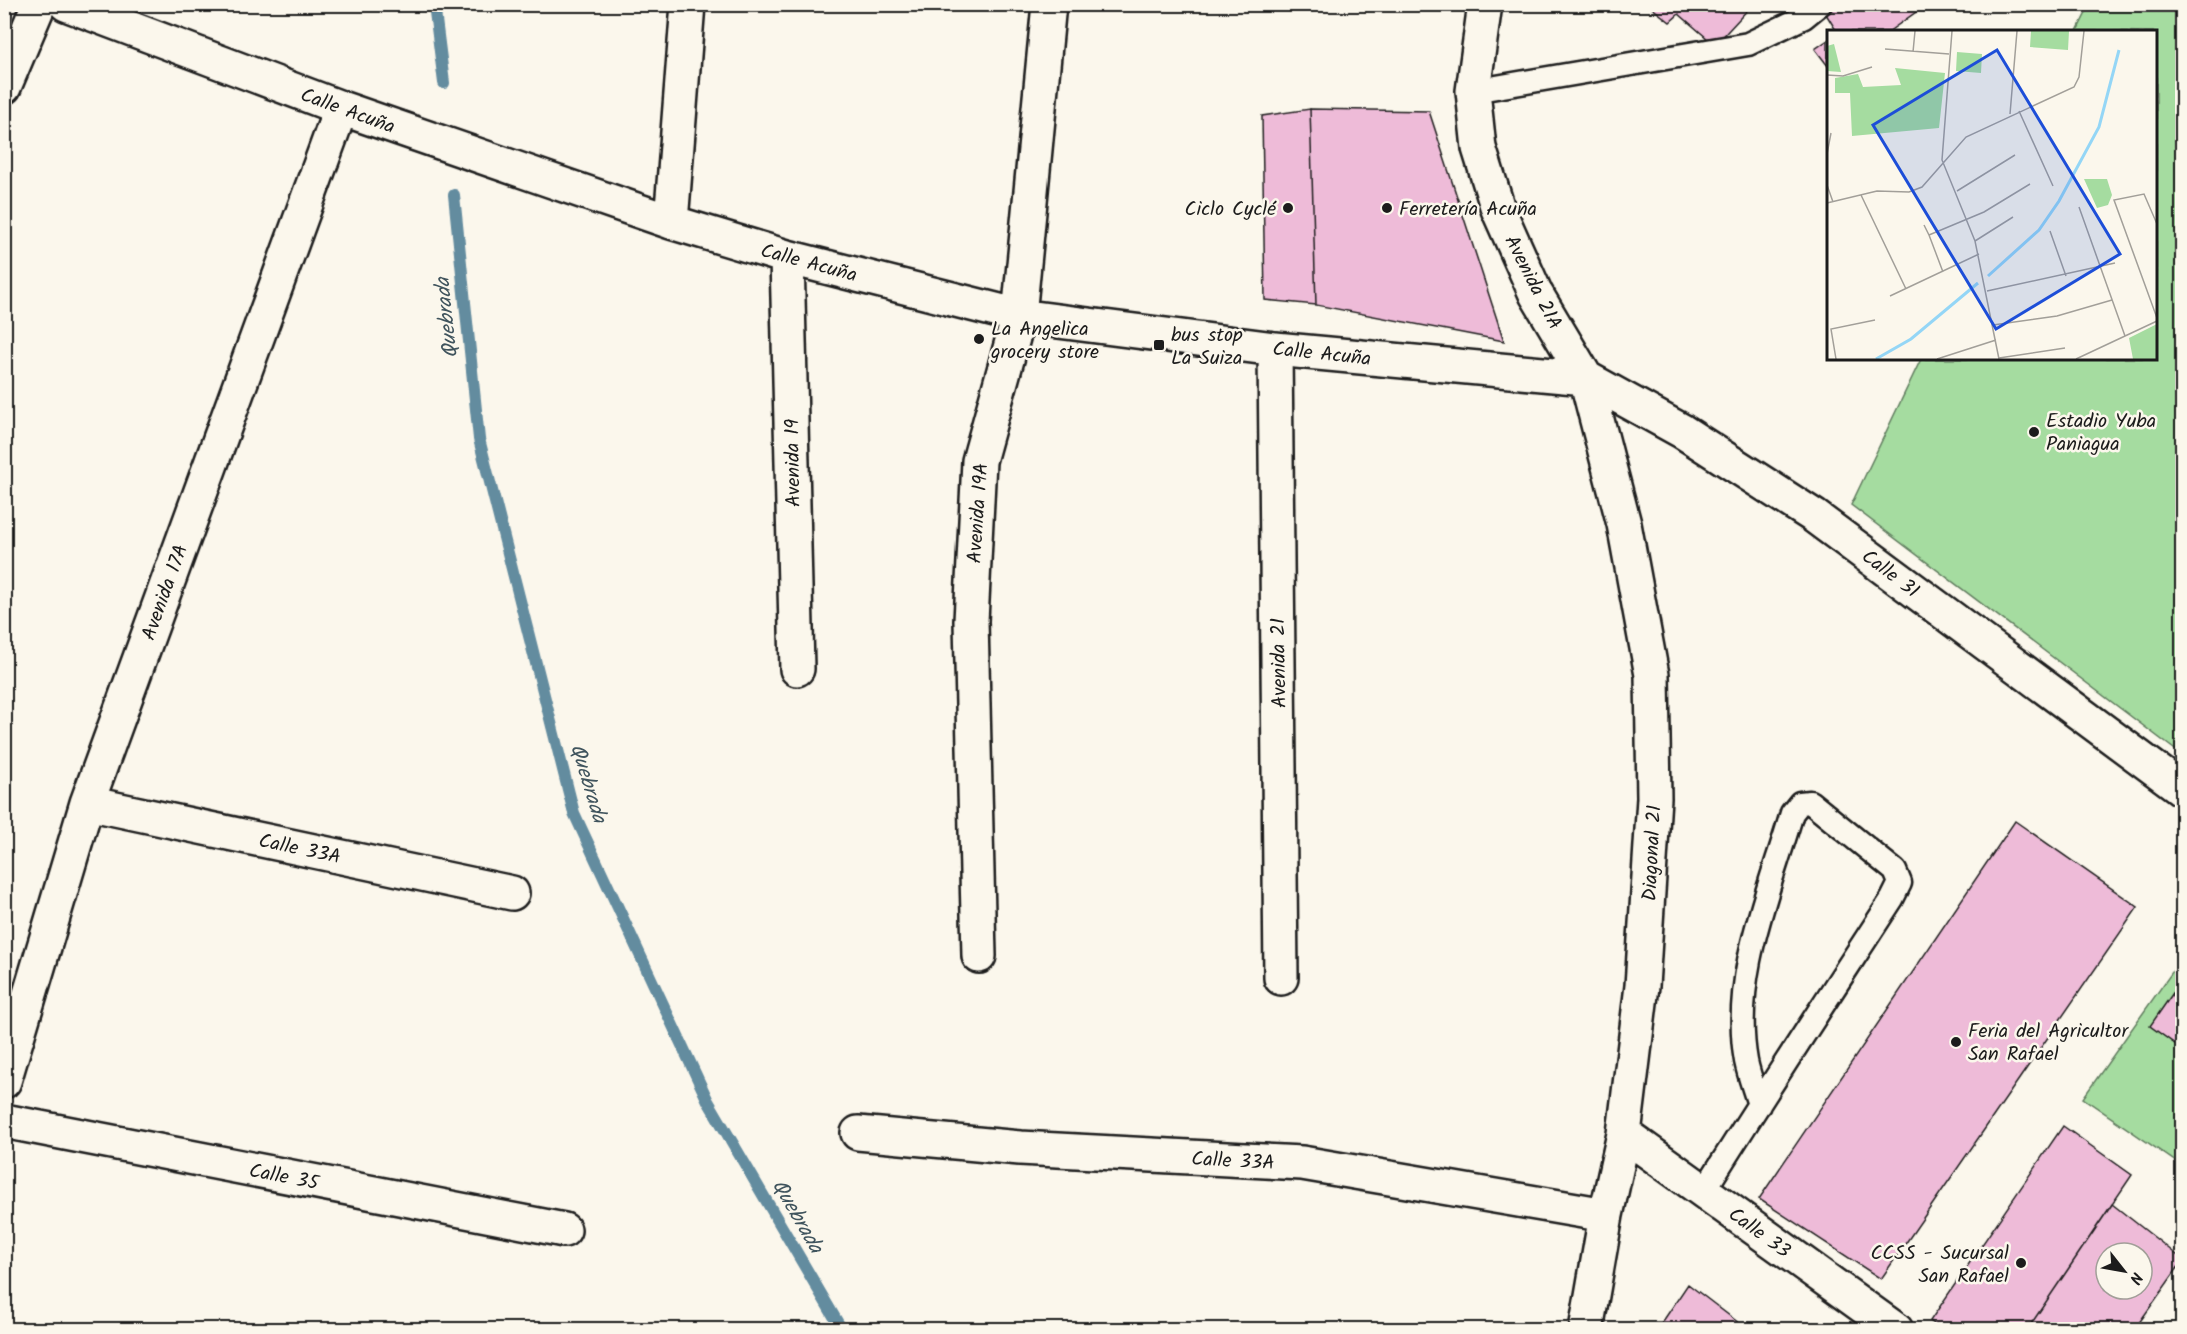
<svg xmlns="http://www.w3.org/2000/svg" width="2187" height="1334" font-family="Kalam,sans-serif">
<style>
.green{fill:#a5dca0;stroke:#607c5e;stroke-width:1.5}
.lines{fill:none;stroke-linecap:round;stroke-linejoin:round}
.stream{stroke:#648c9f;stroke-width:12}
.building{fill:#eebbd8;stroke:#1c1c1c;stroke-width:1.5;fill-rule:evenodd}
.service-casing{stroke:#1c1c1c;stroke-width:27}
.minor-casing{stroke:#1c1c1c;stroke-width:38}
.service{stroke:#fbf7ec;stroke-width:22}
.minor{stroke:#fbf7ec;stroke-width:33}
.poi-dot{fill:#1c1c1c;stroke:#fbf7ec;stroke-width:2}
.labels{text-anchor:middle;stroke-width:5;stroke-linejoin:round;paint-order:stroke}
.street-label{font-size:20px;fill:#1c1c1c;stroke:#fbf7ec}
.poi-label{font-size:20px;fill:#1c1c1c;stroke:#fbf7ec;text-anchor:start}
.water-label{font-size:21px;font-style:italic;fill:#40545d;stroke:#fbf7ec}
.inset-river{fill:none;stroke:#94d6f6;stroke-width:3}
.inset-road{fill:none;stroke:#a29f99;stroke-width:1.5}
.view{fill:#1d4ed8;fill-opacity:0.15;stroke:#1d4ed8;stroke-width:3}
.inset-edge{fill:none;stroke:#1c1c1c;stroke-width:3}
</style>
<rect width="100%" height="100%" fill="#fbf7ec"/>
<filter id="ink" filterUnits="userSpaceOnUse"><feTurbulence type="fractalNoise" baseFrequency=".0167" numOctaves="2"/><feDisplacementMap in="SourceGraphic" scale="12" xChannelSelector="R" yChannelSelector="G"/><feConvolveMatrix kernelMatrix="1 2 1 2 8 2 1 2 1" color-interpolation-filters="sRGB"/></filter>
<g filter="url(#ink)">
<path class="green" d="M 2090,5 L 2182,5 L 2182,755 L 1851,505 L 1921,359 L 2156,358 L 2156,32 L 2077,31 Z
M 2182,958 L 2182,1166 L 2083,1098 Z"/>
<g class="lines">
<path class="stream" d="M 434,4 L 444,83
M 454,195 L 479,439 L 574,813 L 708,1101 L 842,1330"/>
</g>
<path class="building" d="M 1647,4 L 1753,4 L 1715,45 L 1679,14 L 1670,22 Z
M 1840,4 L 1864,4 L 1868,10 L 1876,4 L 1910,4 L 1916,12 L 1888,32 L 1837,32 L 1826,14 Z
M 1828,40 L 1828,66 L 1815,49 Z
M 1310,109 L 1429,111 L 1504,341 L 1316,305 Z
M 1310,109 L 1316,305 L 1265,300 L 1262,116 Z
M 2015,821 L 2138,907 L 1881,1279 L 1759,1199 Z
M 2182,980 L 2182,1049 L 2150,1026 Z
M 2063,1126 L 2132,1175 L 2027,1330 L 1943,1330 L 1930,1321 Z
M 2112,1204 L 2182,1259 L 2182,1262 L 2134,1330 L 2027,1330 ZM 2106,1253 L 2142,1253 L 2142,1289 L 2106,1289 Z
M 1688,1284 L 1748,1330 L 1657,1330 Z"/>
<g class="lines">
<defs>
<path id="service" d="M 1473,91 L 1748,44 L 1804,17 L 1820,4
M 1704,1191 C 1765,1093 1829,996 1892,899 L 1900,883 L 1895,871 L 1810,802 L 1800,803 L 1792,813 C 1769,892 1731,977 1746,1061 C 1749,1076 1755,1091 1759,1105"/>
<path id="minor" d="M 66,4 L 341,108 L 671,222 L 787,257 L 1019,316 L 1275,349 L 1586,378 L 1682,431 L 1814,516 L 2182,789
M 1485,4 L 1473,91 L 1479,148 L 1498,209 L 1536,294 L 1586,378 L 1624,524 L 1652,675 L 1654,798 L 1642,986 L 1624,1134 L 1606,1215 L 1586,1330
M 4,87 L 39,4
M 671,222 L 688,4
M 787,257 L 797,669
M 1275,349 L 1281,978
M 87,803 L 512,893
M 979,956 L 971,621 L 979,461 L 1019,316 L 1049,4
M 4,1081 L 87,803 L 341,108
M 4,1121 L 564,1230
M 858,1133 L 1020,1148 L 1302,1163 L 1606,1215
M 1624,1134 L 1896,1330"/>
</defs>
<use href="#service" class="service-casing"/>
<use href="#minor" class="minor-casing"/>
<use href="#service" class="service"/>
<use href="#minor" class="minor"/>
</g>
</g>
<g class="poi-dot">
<circle cx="1288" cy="208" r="6"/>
<circle cx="1387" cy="208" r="6"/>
<circle cx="979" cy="339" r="6"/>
<rect x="1153" y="339" width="12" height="12" rx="3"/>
<circle cx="2034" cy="432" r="6"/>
<circle cx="1956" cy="1042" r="6"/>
<circle cx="2021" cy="1263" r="6"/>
</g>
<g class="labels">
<g class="street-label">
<text transform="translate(348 110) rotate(20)" y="7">Calle Acuña</text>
<text transform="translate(809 262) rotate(15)" y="7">Calle Acuña</text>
<text transform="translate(1534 282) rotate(63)" y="7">Avenida 21A</text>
<text transform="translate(1322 353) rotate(6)" y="7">Calle Acuña</text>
<text transform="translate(792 463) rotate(-91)" y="7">Avenida 19</text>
<text transform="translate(977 513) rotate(-86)" y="7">Avenida 19A</text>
<text transform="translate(1891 573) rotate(37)" y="7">Calle 31</text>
<text transform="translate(164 592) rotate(-70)" y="7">Avenida 17A</text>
<text transform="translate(1278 663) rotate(-91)" y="7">Avenida 21</text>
<text transform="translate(300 848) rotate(12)" y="7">Calle 33A</text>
<text transform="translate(1651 853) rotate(-87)" y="7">Diagonal 21</text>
<text transform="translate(1233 1160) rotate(3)" y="7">Calle 33A</text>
<text transform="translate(284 1176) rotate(11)" y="7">Calle 35</text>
<text transform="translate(1760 1232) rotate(36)" y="7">Calle 33</text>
</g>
<g class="poi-label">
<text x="1276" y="215" text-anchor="end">Ciclo Cyclé</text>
<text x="1399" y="215">Ferretería Acuña</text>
<text x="991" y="335">La Angelica<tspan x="991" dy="23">grocery store</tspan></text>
<text x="1171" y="341">bus stop<tspan x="1171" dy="23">La Suiza</tspan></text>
<text x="2046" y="427">Estadio Yuba<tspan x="2046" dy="23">Paniagua</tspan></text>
<text x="1968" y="1037">Feria del Agricultor<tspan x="1968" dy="23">San Rafael</tspan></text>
<text x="2009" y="1259" text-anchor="end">CCSS - Sucursal<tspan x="2009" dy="23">San Rafael</tspan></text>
</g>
<g class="water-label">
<text transform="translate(446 318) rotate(-96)" y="7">Quebrada</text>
<text transform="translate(589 783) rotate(73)" y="7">Quebrada</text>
<text transform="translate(798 1216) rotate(60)" y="7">Quebrada</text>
</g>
</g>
<g transform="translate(1827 30)">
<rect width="330" height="330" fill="#fbf7ec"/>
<path d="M 204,1 L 242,1 L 241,20 L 203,17 ZM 7,14 L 14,42 L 0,41 L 0,16 ZM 130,22 L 155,24 L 154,43 L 129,41 ZM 68,38 L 118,43 L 112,98 L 25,106 L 23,63 L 8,63 L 8,48 L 31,44 L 36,57 L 74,55 ZM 257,149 L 280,149 L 285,165 L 281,175 L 270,178 ZM 330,294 L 330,329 L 306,329 L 302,308 Z" fill="#a5dca0"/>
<path class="inset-river" d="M 161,246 L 212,200 L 232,171 L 272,97 L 292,20M 49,329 L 84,309 L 151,253"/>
<path class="inset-road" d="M 125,1 L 115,130 L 148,211 L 172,329M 58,19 L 122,24M 86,22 L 88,1M 0,45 L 16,46 L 45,37M 192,81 L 226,156M 183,84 L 190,1M 0,124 L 4,103M 0,155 L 6,172M 130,161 L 188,125M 34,165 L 79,259M 0,173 L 50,161 L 82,162 L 95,157 L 139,107 L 247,57 L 252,47 L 257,1M 252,177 L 298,306M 330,194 L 317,164 L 287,170 L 330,288M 97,195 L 102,205 L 157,182 L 203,154M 223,201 L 239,246M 102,205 L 116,242M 148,211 L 186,187M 160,261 L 288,233M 63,266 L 152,224M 166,295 L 230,286 L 285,270M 172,328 L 238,318M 9,329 L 4,299 L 48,290M 110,329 L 169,310M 249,329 L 330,291"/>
<path class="view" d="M 170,20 L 293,224 L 169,299 L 46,95 Z"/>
<rect width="330" height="330" class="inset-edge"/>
</g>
<rect width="2187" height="1334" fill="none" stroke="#fbf7ec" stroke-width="24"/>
<rect x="12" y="12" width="2163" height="1310" fill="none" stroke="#1c1c1c" stroke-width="2" filter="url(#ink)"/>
<g transform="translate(2124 1271) rotate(121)"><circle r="28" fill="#fbf7ec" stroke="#a29f99" stroke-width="1.5"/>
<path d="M0-4.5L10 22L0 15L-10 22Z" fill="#1c1c1c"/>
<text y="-9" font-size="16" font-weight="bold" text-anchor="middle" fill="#1c1c1c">N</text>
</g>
</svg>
